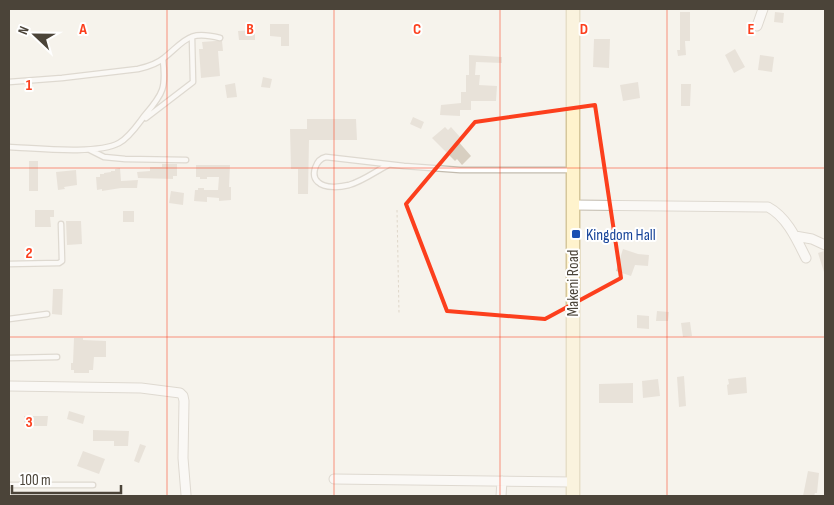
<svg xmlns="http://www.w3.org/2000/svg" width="834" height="505" font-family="'Sofia Sans Condensed',sans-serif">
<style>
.building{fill:#d8cfc1}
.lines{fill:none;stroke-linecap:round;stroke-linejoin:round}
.lane-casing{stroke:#c2bbae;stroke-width:7}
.street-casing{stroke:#c2bbae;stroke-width:11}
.secondary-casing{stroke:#d6c79b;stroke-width:15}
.path{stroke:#c4b79f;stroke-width:1;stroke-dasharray:2.5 2.5;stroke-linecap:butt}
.lane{stroke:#fff;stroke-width:4.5}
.street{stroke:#fff;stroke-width:9}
.secondary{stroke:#fff3cd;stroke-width:12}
.marked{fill:none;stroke:#fc3f1d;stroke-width:4;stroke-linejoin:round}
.grid{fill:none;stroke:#fc3f1d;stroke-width:1;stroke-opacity:0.55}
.transit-dot{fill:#1a4fb4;stroke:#fff;stroke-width:2}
.labels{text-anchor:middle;stroke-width:4;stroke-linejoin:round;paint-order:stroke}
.transit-label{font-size:16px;fill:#164399;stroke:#fff;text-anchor:start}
.street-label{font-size:16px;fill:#4b4439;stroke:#fff}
.grid-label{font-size:16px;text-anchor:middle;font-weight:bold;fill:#fc3f1d;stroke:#fff;stroke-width:4;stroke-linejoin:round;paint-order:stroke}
</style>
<rect width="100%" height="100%" fill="#f6f3ec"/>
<path class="building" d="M 680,12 L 690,12 L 690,41 L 685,41 L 686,55 L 678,56 L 677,50 L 680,50 Z
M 775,12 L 784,13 L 783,23 L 774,22 Z
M 270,24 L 289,24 L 289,46 L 281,46 L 281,37 L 270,36 Z
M 255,30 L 255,40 L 239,40 L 238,31 Z
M 594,39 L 610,39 L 609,68 L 593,67 Z
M 215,41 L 222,41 L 223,51 L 218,51 L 220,76 L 201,78 L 199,49 L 203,49 L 202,42 Z
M 735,49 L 745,67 L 734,73 L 725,55 Z
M 469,55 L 502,57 L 502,63 L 476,62 L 475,75 L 480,75 L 479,85 L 497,86 L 496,101 L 471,101 L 471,110 L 460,110 L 460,116 L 440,115 L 441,105 L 461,103 L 461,92 L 466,92 L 466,75 L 469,75 Z
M 760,55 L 774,57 L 772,72 L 758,70 Z
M 263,77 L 272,79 L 270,88 L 261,87 Z
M 638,82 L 640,98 L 623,101 L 620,85 Z
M 235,83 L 237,97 L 227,98 L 225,85 Z
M 681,84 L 691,84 L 690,106 L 681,106 Z
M 413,117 L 424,122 L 421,129 L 410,124 Z
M 307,119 L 356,119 L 357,140 L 309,140 L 308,194 L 298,194 L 298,169 L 291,169 L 290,129 L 307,129 Z
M 445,127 L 448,130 L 451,127 L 460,137 L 457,140 L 471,156 L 462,165 L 457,159 L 455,161 L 432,138 Z
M 29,161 L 38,161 L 38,191 L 29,191 Z
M 162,164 L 177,164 L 177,176 L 173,176 L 173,179 L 138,178 L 137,172 L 150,171 L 150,167 L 162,167 Z
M 196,165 L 230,165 L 229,187 L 231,187 L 231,200 L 219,201 L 219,198 L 207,197 L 207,202 L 194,201 L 195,190 L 198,190 L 198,188 L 204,188 L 204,190 L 218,190 L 219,177 L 207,177 L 207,179 L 200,179 L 200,177 L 196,177 Z
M 120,168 L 121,181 L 138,180 L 137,188 L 121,188 L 102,191 L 102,189 L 97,190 L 96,177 L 100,177 L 100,174 L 104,174 L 104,173 L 111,172 L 111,171 L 115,171 L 115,169 Z
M 76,170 L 77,185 L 64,187 L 65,189 L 58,190 L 56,172 Z
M 171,191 L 184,193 L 183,205 L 169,203 Z
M 35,210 L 54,210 L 54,217 L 50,217 L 51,227 L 35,227 Z
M 123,211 L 134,211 L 134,222 L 123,222 Z
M 66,221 L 81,221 L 82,244 L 67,245 Z
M 623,249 L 638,254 L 649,255 L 648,266 L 635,265 L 631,276 L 616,271 Z
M 824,251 L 825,254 L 824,272 L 818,253 Z
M 53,289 L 63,289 L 62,315 L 52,314 Z
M 657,311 L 669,312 L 668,321 L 656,321 Z
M 637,315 L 649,316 L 649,329 L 637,328 Z
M 690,322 L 692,336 L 683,337 L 681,323 Z
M 74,338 L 83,338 L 83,340 L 106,341 L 106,357 L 94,357 L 93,370 L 89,370 L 89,373 L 74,373 L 74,370 L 71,370 L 71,363 L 73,363 Z
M 684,376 L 686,406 L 679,407 L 677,377 Z
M 746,377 L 747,393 L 728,395 L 727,385 L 729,384 L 728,379 Z
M 658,379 L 660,396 L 643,398 L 642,381 Z
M 633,383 L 633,403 L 599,403 L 599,384 Z
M 69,411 L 85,416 L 83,424 L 67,419 Z
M 24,416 L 48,416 L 47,426 L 24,426 Z
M 93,430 L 129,431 L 128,446 L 114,446 L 114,441 L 93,441 Z
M 140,444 L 146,446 L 139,463 L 134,461 Z
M 83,451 L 105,459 L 99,474 L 77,466 Z
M 808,471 L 819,473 L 817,493 L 815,493 L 814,496 L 803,496 Z"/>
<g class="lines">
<defs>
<path id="lane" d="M 9,82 L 62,78 L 138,69 C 147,67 157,64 164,58 C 186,40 188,30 220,38
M 146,118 L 193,82 L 192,37
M 9,147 C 35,148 97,155 119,143 C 130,137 138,124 145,115 C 164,93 166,87 163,60
M 90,150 L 104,157 L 125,159 L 186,160
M 388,165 C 376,171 363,181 349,185 C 341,187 325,189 318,182 C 310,175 316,159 326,157 L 404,166 L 460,170 L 571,170
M 9,264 L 59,263 L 62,261 L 61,224
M 9,319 L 47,314
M 9,358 L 57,357
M 9,485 L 93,485"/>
<path id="street" d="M 757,26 L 763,9
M 572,205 L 768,207 C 787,217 797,240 806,258
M 795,236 L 812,239 L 825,245
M 9,386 L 141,388 L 180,393 L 183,396 L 184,401 L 183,458 L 186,495
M 334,479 L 573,482
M 501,496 L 502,481"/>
<path id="secondary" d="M 573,9 L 573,496"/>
</defs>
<use href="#lane" class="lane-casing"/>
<use href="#street" class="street-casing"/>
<use href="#secondary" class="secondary-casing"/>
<path class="path" d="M 397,210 L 399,313"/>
<use href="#lane" class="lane"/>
<use href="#street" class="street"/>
<use href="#secondary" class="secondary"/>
</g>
<path d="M0 0H834V505H0ZM 595,105 L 621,278 L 545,319 L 447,311 L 406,204 L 475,122 Z" fill="#f6f3ec" fill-opacity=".55" fill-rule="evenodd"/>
<path class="marked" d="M 595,105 L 621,278 L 545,319 L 447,311 L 406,204 L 475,122 Z"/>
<path class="grid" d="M 167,9 L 167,496M 334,9 L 334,496M 500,9 L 500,496M 667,9 L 667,496M 9,168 L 825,168M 9,337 L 825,337"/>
<rect class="transit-dot" x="571" y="229" width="10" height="10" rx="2.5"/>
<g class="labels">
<g class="transit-label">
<text x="586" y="240">Kingdom Hall</text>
</g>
<g class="street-label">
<text transform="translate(572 283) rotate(-90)" y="6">Makeni Road</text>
</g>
</g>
<g class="grid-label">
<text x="83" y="34">A</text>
<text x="250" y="34">B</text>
<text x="417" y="34">C</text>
<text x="584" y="34">D</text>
<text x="751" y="34">E</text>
<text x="29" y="90">1</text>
<text x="29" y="258">2</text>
<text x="29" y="427">3</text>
</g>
<rect width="834" height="505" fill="none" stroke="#4b4439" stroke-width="20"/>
<g transform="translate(35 35) rotate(292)" stroke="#ffffff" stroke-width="4" paint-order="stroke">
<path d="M0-4L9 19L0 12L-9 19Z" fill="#4b4439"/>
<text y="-8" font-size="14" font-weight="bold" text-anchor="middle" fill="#4b4439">N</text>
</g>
<path d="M12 485v8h109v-8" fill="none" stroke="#4b4439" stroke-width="2.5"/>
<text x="20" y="485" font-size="15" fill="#4b4439" stroke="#ffffff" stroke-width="4" paint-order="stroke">100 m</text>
</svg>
